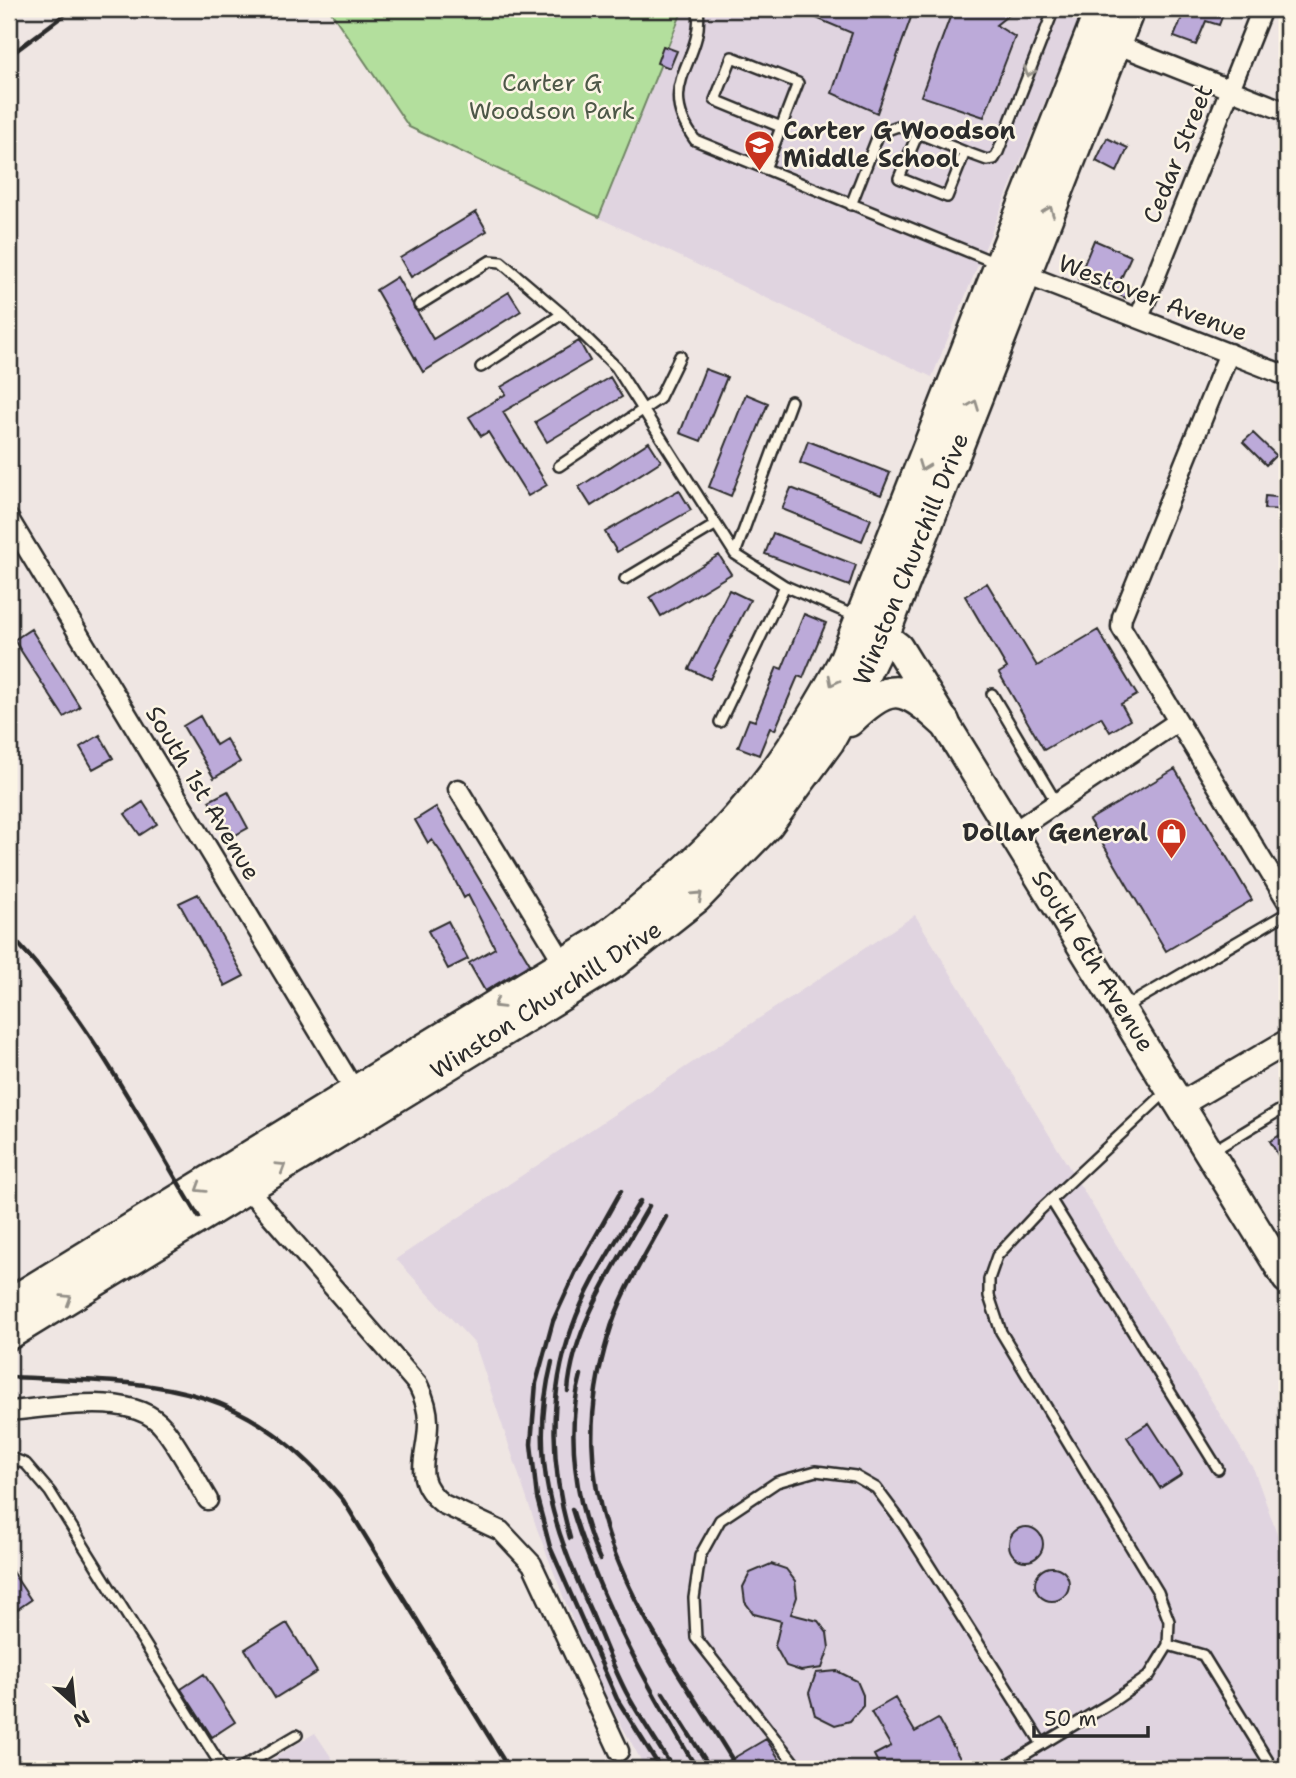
<svg xmlns="http://www.w3.org/2000/svg" width="1296" height="1778" font-family="'Shantell Sans',sans-serif">
<style>
.built{fill:#e0d4e0}
.green{fill:#b3df9d;stroke:#6f8564;stroke-width:2}
.building{fill:#bcaad9;stroke:#2b2b2b;stroke-width:2}
.lines{fill:none;stroke-linecap:round;stroke-linejoin:round}
.service-casing{stroke:#2b2b2b;stroke-width:14}
.minor-casing{stroke:#2b2b2b;stroke-width:23}
.tertiary-casing{stroke:#2b2b2b;stroke-width:28}
.primary-casing{stroke:#2b2b2b;stroke-width:33}
.trunk-casing{stroke:#2b2b2b;stroke-width:35}
.service{stroke:#fcf5e5;stroke-width:9}
.minor{stroke:#fcf5e5;stroke-width:18}
.tertiary{stroke:#fcf5e5;stroke-width:23}
.primary{stroke:#fcf5e5;stroke-width:28}
.trunk{stroke:#fcf5e5;stroke-width:30}
.rail{stroke:#2b2b2b;stroke-width:4.5}
.oneway{stroke:#949088}
.labels{text-anchor:middle;stroke-width:5;stroke-linejoin:round;paint-order:stroke}
.park-label{font-size:24px;fill:#4d5848;stroke:#fcf5e5}
.poi-label{font-size:24px;font-weight:bold;fill:#2b2b2b;stroke:#fcf5e5;text-anchor:start}
.street-label{font-size:24px;fill:#2b2b2b;stroke:#fcf5e5}
</style>
<rect width="100%" height="100%" fill="#efe6e3"/>
<filter id="ink" filterUnits="userSpaceOnUse"><feTurbulence type="fractalNoise" baseFrequency=".0143" numOctaves="2"/><feDisplacementMap in="SourceGraphic" scale="14" xChannelSelector="R" yChannelSelector="G"/><feConvolveMatrix kernelMatrix="1 2 1 2 8 2 1 2 1" color-interpolation-filters="sRGB"/></filter>
<g filter="url(#ink)">
<path class="built" d="M 329,9 L 1083,9 L 932,377 L 409,127 Z
M 915,915 L 1254,1470 L 1287,1561 L 1287,1769 L 646,1769 L 595,1678 L 537,1529 L 475,1344 L 396,1259 Z
M 315,1733 L 339,1769 L 256,1769 Z"/>
<path class="green" d="M 329,9 L 683,9 L 599,217 L 409,127 Z"/>
<path class="building" d="M 795,9 L 914,9 L 877,113 L 832,93 L 852,33 Z
M 953,9 L 1016,9 L 996,25 L 1015,37 L 984,117 L 921,96 Z
M 1178,9 L 1225,9 L 1219,25 L 1206,21 L 1196,45 L 1174,37 L 1184,12 Z
M 663,46 L 677,51 L 670,68 L 657,63 Z
M 1107,138 L 1128,148 L 1117,172 L 1096,161 Z
M 476,212 L 487,231 L 411,277 L 400,258 Z
M 1094,240 L 1131,256 L 1119,283 L 1130,287 L 1126,298 L 1078,279 Z
M 397,277 L 433,339 L 509,292 L 521,311 L 423,372 L 376,290 Z
M 579,341 L 590,361 L 503,412 L 547,485 L 528,496 L 488,432 L 481,436 L 469,417 L 506,394 L 501,387 Z
M 705,369 L 727,377 L 701,441 L 680,433 Z
M 610,377 L 622,397 L 547,442 L 535,422 Z
M 746,394 L 768,403 L 731,496 L 709,487 Z
M 1253,433 L 1276,455 L 1266,465 L 1243,442 Z
M 808,441 L 890,473 L 881,495 L 800,463 Z
M 649,442 L 661,461 L 591,506 L 579,487 Z
M 791,488 L 871,519 L 862,541 L 782,509 Z
M 679,490 L 691,510 L 617,552 L 605,532 Z
M 1265,496 L 1287,498 L 1287,510 L 1264,509 Z
M 773,533 L 856,565 L 849,586 L 765,554 Z
M 719,555 L 731,574 L 661,616 L 650,597 Z
M 987,583 L 1037,666 L 1098,630 L 1137,695 L 1121,704 L 1130,720 L 1110,732 L 1101,717 L 1044,750 L 999,673 L 1007,668 L 965,596 Z
M 729,590 L 750,600 L 710,679 L 689,669 Z
M 804,614 L 826,623 L 803,678 L 798,676 L 775,730 L 770,728 L 759,755 L 738,747 L 749,719 L 755,721 L 777,667 L 782,669 Z
M 31,629 L 80,707 L 64,717 L 14,640 Z
M 200,716 L 216,745 L 226,739 L 240,762 L 214,778 L 183,726 Z
M 100,735 L 113,758 L 93,769 L 80,747 Z
M 1175,769 L 1252,900 L 1166,951 L 1089,820 Z
M 228,791 L 248,828 L 230,838 L 209,801 Z
M 143,802 L 157,824 L 140,835 L 125,814 Z
M 436,807 L 530,964 L 485,991 L 469,963 L 495,948 L 468,895 L 464,898 L 440,851 L 432,840 L 428,843 L 415,820 Z
M 198,894 L 244,976 L 225,986 L 179,903 Z
M 448,921 L 468,959 L 448,969 L 428,931 Z
M 1287,1131 L 1287,1171 L 1270,1141 Z
M 1149,1423 L 1182,1474 L 1160,1488 L 1127,1437 Z
M1009 1544a17 17 0 1 1 34 0a17 17 0 1 1-34 0Z
M 771,1564 L 786,1569 L 795,1581 L 797,1597 L 791,1614 L 818,1621 L 827,1633 L 829,1648 L 822,1668 L 801,1671 L 786,1666 L 775,1646 L 781,1621 L 754,1614 L 745,1602 L 743,1587 L 750,1573 Z
M 9,1567 L 31,1600 L 9,1615 Z
M1035 1584a17 17 0 1 1 34 0a17 17 0 1 1-34 0Z
M 287,1623 L 317,1672 L 275,1698 L 245,1649 Z
M 837,1671 L 857,1681 L 863,1695 L 863,1706 L 850,1721 L 835,1725 L 815,1715 L 809,1693 L 816,1673 Z
M 204,1674 L 235,1722 L 212,1737 L 181,1689 Z
M 895,1698 L 915,1732 L 938,1719 L 966,1769 L 881,1769 L 874,1755 L 891,1746 L 871,1712 Z
M 766,1739 L 786,1769 L 714,1769 L 732,1759 Z"/>
<g class="lines">
<defs>
<path id="service" d="M 698,9 C 705,62 653,83 695,140 L 996,263
M 918,133 L 965,152 L 947,197 L 899,178 Z
M 965,152 L 987,160 L 994,159 L 998,152 L 1054,9
M 765,169 L 798,83 L 732,57 L 715,100 L 781,127
M 851,205 L 879,133 L 898,126 L 918,133
M 419,305 L 490,261 L 501,262 L 562,314 L 616,367 L 735,554 L 785,586 L 857,617
M 481,367 L 562,314
M 559,466 L 659,399 L 680,356
M 735,554 L 791,401
M 625,579 L 715,525
M 992,694 L 1056,802
M 720,722 L 785,586
M 1125,1007 L 1287,913
M 1211,1152 L 1287,1106
M 1051,1200 L 1218,1469
M 9,1457 L 26,1464 L 50,1492 L 223,1769
M 1168,1645 L 1203,1655 L 1273,1769
M 239,1769 L 297,1735
M 799,1769 L 696,1638 L 694,1598 L 700,1556 L 720,1520 L 777,1482 L 816,1471 L 855,1476 L 876,1488 L 903,1524 L 1042,1744
M 1001,1769 L 1112,1702 L 1149,1676 L 1168,1645 L 1169,1621 L 1158,1592 L 1001,1332 L 989,1296 L 989,1279 L 997,1256 L 1040,1210 L 1167,1091"/>
<path id="minor" d="M 1108,41 L 1287,112
M 1016,271 L 1287,376
M 1139,318 L 1262,9
M 1229,353 L 1122,617 L 1121,627 L 1287,901
M 9,519 L 359,1098
M 458,789 L 568,970
M 1013,832 L 1177,722
M 247,1188 L 418,1385 C 424,1397 428,1409 428,1422 C 429,1455 409,1478 443,1504 L 501,1531 L 532,1564 L 619,1751
M 9,1411 C 51,1408 133,1390 163,1427 C 181,1449 194,1477 208,1500"/>
<path id="tertiary" d="M 1181,1104 L 1287,1042"/>
<path id="primary" d="M 867,623 L 898,647 L 1287,1279"/>
<path id="trunk" d="M 849,721 C 890,681 903,684 944,722
M 9,1304 L 599,942 C 710,858 779,785 844,661 L 1101,9
M 9,1334 L 615,962 L 696,898 L 768,824 L 829,741 L 855,694 L 884,634 L 1129,9"/>
</defs>
<use href="#service" class="service-casing"/>
<use href="#minor" class="minor-casing"/>
<use href="#tertiary" class="tertiary-casing"/>
<use href="#primary" class="primary-casing"/>
<use href="#trunk" class="trunk-casing"/>
<use href="#service" class="service"/>
<use href="#minor" class="minor"/>
<use href="#tertiary" class="tertiary"/>
<use href="#primary" class="primary"/>
<use href="#trunk" class="trunk"/>
<path class="rail" d="M 9,56 L 72,9
M 9,934 C 88,1015 140,1121 199,1217
M 621,1191 L 576,1271 L 553,1321 L 536,1383 L 531,1444 L 537,1498 L 550,1547 L 617,1699 L 661,1769
M 666,1217 C 645,1256 620,1294 608,1337 C 555,1512 646,1618 732,1759
M 552,1362 C 528,1458 553,1527 592,1614 C 603,1640 613,1667 626,1692 C 640,1718 658,1744 673,1769
M 581,1375 C 565,1433 576,1506 600,1560
M 9,1377 C 157,1383 241,1377 343,1500 L 509,1769
M 568,1391 C 573,1325 617,1263 649,1206
M 572,1509 C 600,1601 648,1687 697,1769
M 570,1538 C 551,1470 547,1396 572,1328 C 587,1284 616,1242 640,1201
M 663,1693 L 711,1769"/>
</g>
<defs><path id="oneway-chevron" d="M-2-3.5L2.5 0L-2 3.5" fill="none" stroke-width="1.6" stroke-linecap="round" stroke-linejoin="round" transform="scale(1.75)"/></defs>
<g class="oneway">
<use href="#oneway-chevron" transform="translate(1029 72) rotate(112)"/>
<use href="#oneway-chevron" transform="translate(1049 211) rotate(-69)"/>
<use href="#oneway-chevron" transform="translate(974 405) rotate(-69)"/>
<use href="#oneway-chevron" transform="translate(923 466) rotate(111)"/>
<use href="#oneway-chevron" transform="translate(833 681) rotate(117)"/>
<use href="#oneway-chevron" transform="translate(698 896) rotate(-43)"/>
<use href="#oneway-chevron" transform="translate(498 1004) rotate(149)"/>
<use href="#oneway-chevron" transform="translate(281 1167) rotate(-32)"/>
<use href="#oneway-chevron" transform="translate(200 1188) rotate(148)"/>
<use href="#oneway-chevron" transform="translate(67 1299) rotate(-32)"/>
</g>
</g>
<defs>
<symbol id="school-pin" viewBox="-11 -11 22 30"><path d="M0 17L-7.5 6A9.5 9.5 0 1 1 7.5 6Z" fill="#c8321e" stroke="#fcf5e5"/><path d="M0-5L7-2L0 1L-7-2ZM-4 1L0 2.5L4 1V4Q0 6-4 4Z" fill="#fff"/></symbol>
<symbol id="shop-pin" viewBox="-11 -11 22 30"><path d="M0 17L-7.5 6A9.5 9.5 0 1 1 7.5 6Z" fill="#c8321e" stroke="#fcf5e5"/><path d="M-5-2.5h2.3a2.7 3.5 0 0 1 5.4 0H5L5.5 6h-11ZM-1.5-2.5h3a1.5 2.3 0 0 0-3 0Z" fill="#fff"/></symbol>
</defs>
<g fill-rule="evenodd">
<use href="#school-pin" x="742" y="128" width="35" height="47"/>
<use href="#shop-pin" x="1154" y="816" width="35" height="47"/>
</g>
<g class="labels">
<g class="park-label">
<text x="552" y="91">Carter G<tspan x="552" dy="28">Woodson Park</tspan></text>
</g>
<g class="poi-label">
<text x="783" y="139">Carter G Woodson<tspan x="783" dy="28">Middle School</tspan></text>
<text x="1148" y="841" text-anchor="end">Dollar General</text>
</g>
<g class="street-label">
<text transform="translate(1178 154) rotate(-68)" y="8">Cedar Street</text>
<text transform="translate(1153 298) rotate(21)" y="8">Westover Avenue</text>
<text transform="translate(911 559) rotate(-68)" y="8">Winston Churchill Drive</text>
<text transform="translate(203 793) rotate(59)" y="8">South 1st Avenue</text>
<text transform="translate(1093 961) rotate(58)" y="8">South 6th Avenue</text>
<text transform="translate(546 1000) rotate(-33)" y="8">Winston Churchill Drive</text>
</g>
</g>
<rect width="1296" height="1778" fill="none" stroke="#fcf5e5" stroke-width="35"/>
<rect x="18" y="18" width="1261" height="1743" fill="none" stroke="#2b2b2b" stroke-width="2.5" filter="url(#ink)"/>
<g transform="translate(74 1704) rotate(153)" stroke="#fcf5e5" stroke-width="5" paint-order="stroke">
<path d="M0-5L12 26L0 18L-12 26Z" fill="#2b2b2b"/>
<text y="-10" font-size="19" font-weight="bold" text-anchor="middle" fill="#2b2b2b">N</text>
</g>
<path d="M1034 1726v10h114v-10" fill="none" stroke="#2b2b2b" stroke-width="3.5"/>
<text x="1044" y="1726" font-size="21" fill="#2b2b2b" stroke="#fcf5e5" stroke-width="5" paint-order="stroke">50 m</text>
</svg>
